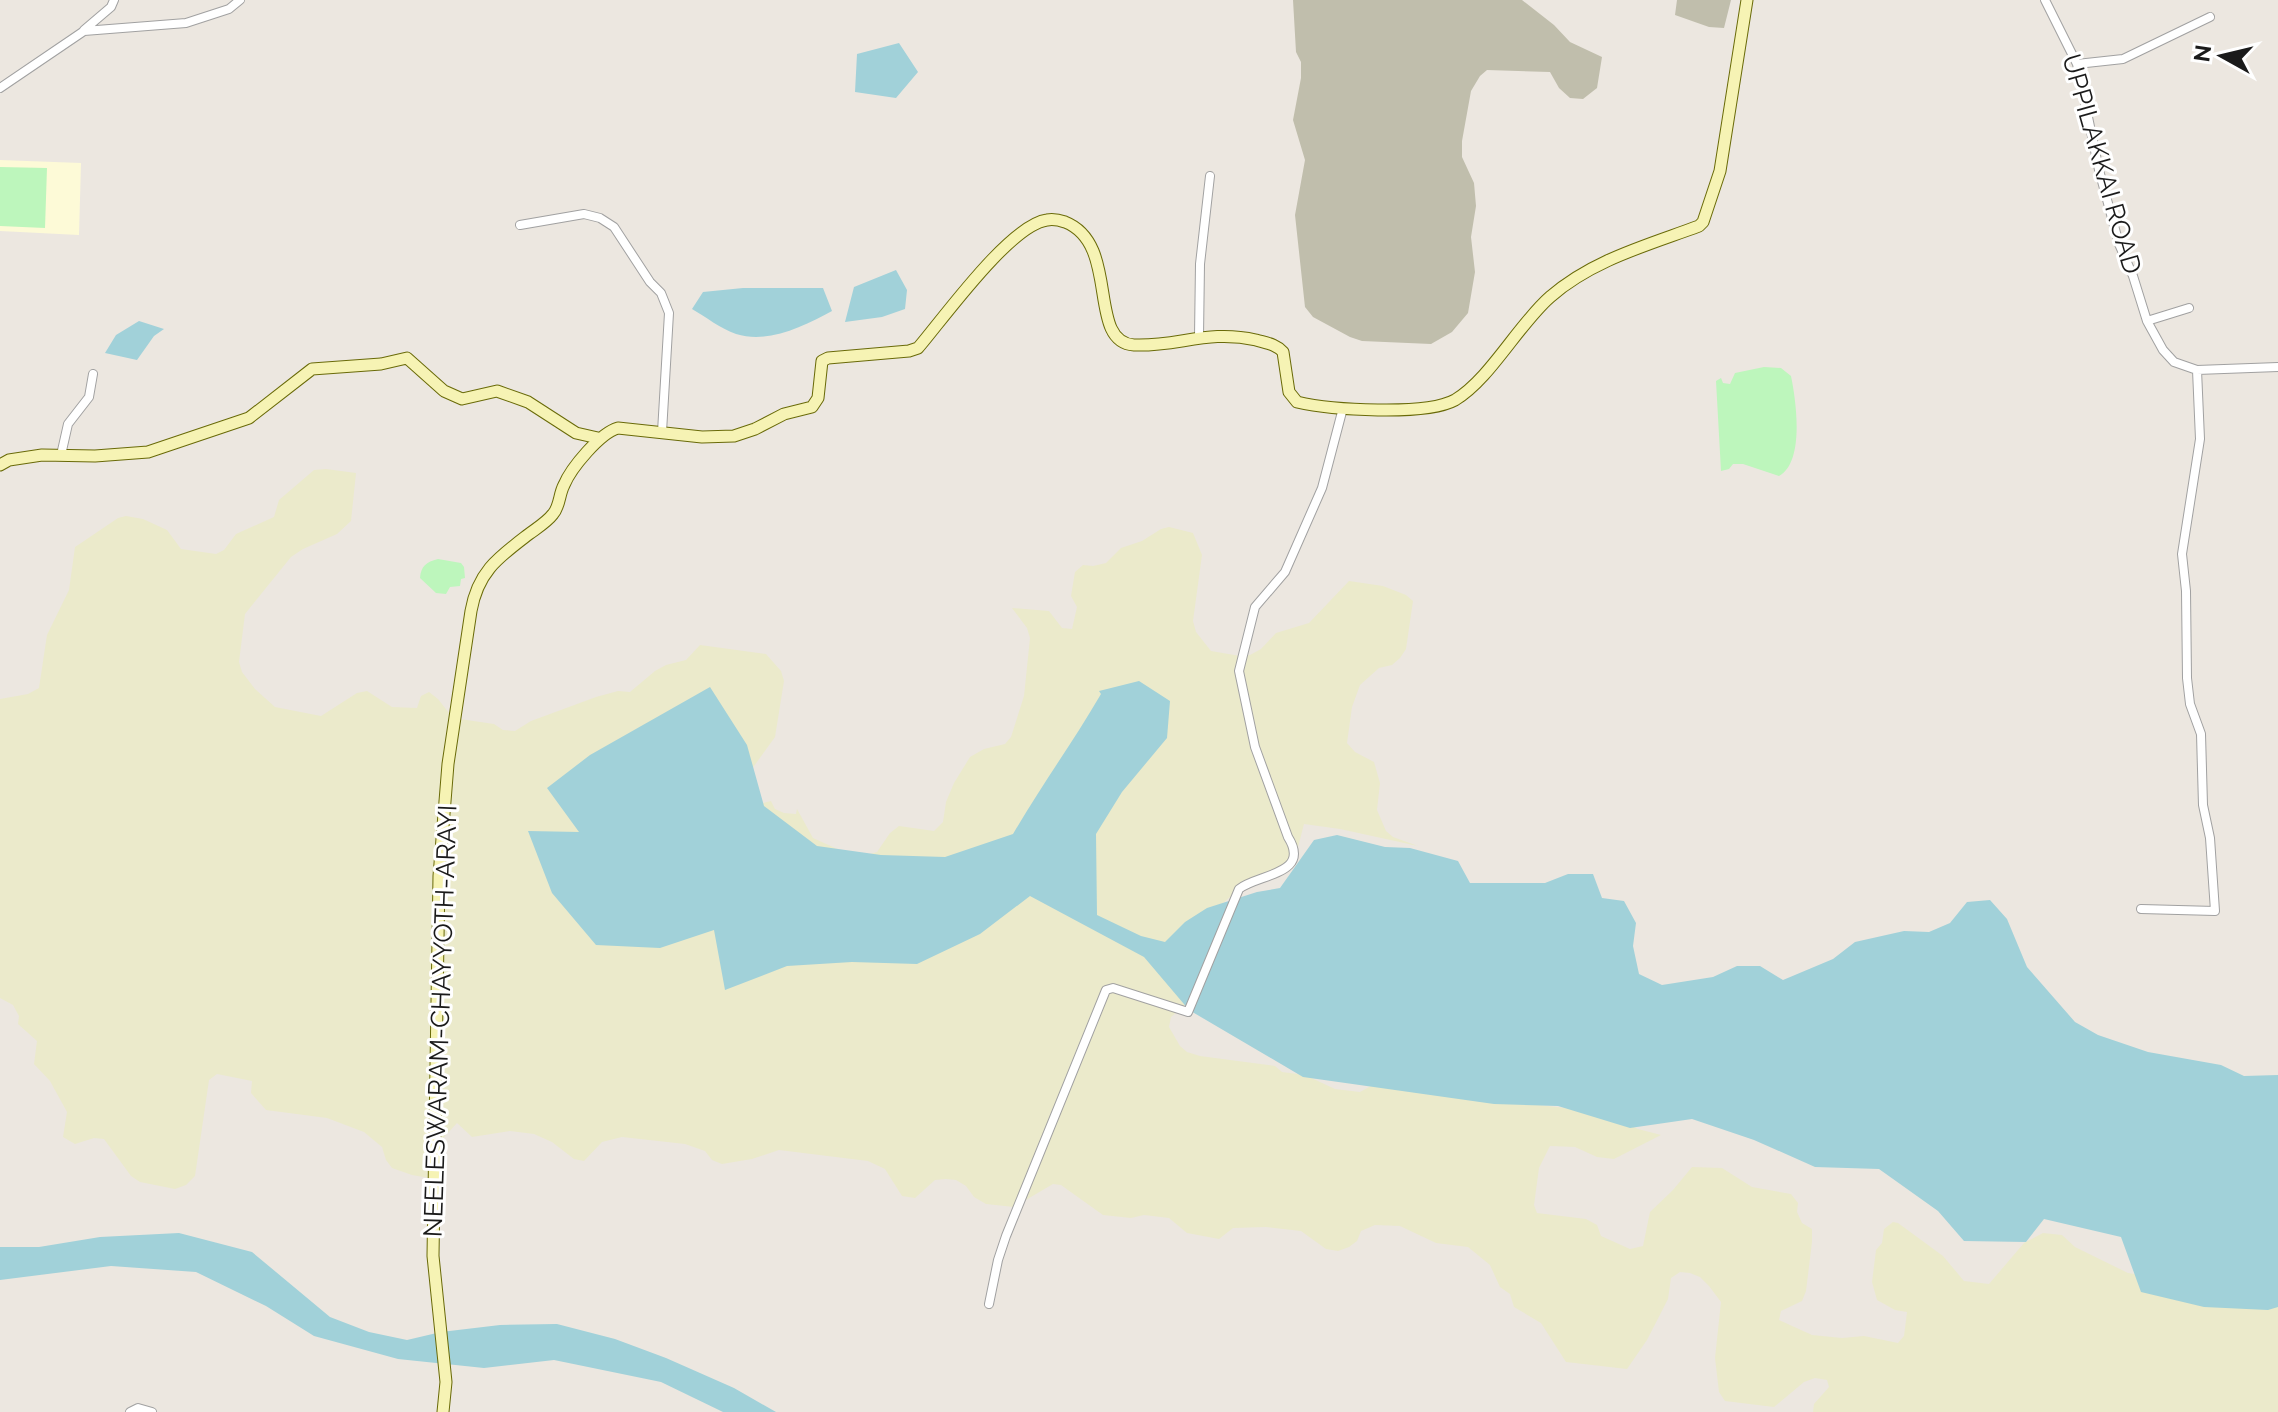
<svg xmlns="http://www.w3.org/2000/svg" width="2278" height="1412" font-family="Raleway,sans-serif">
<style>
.education{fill:#fdfad7}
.construction{fill:#c0beac}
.farmland{fill:#ebeacb}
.park{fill:#bdf6bc}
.water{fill:#a1d1d9}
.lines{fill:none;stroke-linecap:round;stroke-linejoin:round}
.street-casing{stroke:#a1a1a1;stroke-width:10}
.secondary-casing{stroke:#696a08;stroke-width:13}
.street{stroke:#fff;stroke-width:8}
.secondary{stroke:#f6f3b4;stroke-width:11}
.labels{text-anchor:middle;stroke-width:6;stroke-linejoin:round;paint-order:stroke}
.street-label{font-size:26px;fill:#1a1a1a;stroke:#fff}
</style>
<rect width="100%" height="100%" fill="#ece7e0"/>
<path class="education" d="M 0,160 L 81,163 L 79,235 L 0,231 Z"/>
<path class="construction" d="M 1293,0 L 1522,0 L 1554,25 L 1570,42 L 1602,57 L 1597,88 L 1583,99 L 1570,98 L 1559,88 L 1550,72 L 1487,70 L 1480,76 L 1471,91 L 1462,141 L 1462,157 L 1474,183 L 1476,206 L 1471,237 L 1475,272 L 1468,313 L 1452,332 L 1431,344 L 1362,341 L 1350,337 L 1313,317 L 1305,307 L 1295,215 L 1305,160 L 1293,120 L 1301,78 L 1301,62 L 1296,52 Z
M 1677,0 L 1731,0 L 1724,28 L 1709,27 L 1675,15 Z"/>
<path class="farmland" d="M 326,469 L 356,473 L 351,521 L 337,534 L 303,549 L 291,557 L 245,614 L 239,662 L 242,672 L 255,689 L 275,707 L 321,716 L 357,693 L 367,691 L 392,707 L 417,708 L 421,696 L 429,692 L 438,699 L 453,718 L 494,724 L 503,730 L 515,731 L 531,721 L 596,697 L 618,691 L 630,692 L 655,671 L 666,665 L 686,660 L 700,645 L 766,654 L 781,671 L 784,681 L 775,737 L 749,773 L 759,804 L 771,801 L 775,809 L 784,813 L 796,814 L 797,809 L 813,838 L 844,852 L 867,855 L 877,852 L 890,833 L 899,826 L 934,831 L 943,822 L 946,802 L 954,783 L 970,757 L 984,749 L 1005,744 L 1011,737 L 1024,696 L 1030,638 L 1027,628 L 1012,608 L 1049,611 L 1062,628 L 1072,629 L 1077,607 L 1071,596 L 1075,572 L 1083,565 L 1093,566 L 1106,563 L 1121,548 L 1142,541 L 1161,529 L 1169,527 L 1193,533 L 1202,555 L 1193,621 L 1196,632 L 1211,651 L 1240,656 L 1250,655 L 1261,649 L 1276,633 L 1309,623 L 1349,581 L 1383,586 L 1406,595 L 1413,601 L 1406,649 L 1400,658 L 1392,665 L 1379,668 L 1360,685 L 1352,707 L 1347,743 L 1355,752 L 1374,762 L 1380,783 L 1377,810 L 1386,831 L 1393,837 L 1418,846 L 1340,829 L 1304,824 L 1297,851 L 1283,873 L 1230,897 L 1212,913 L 1198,994 L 1171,1017 L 1169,1027 L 1180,1046 L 1187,1052 L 1200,1056 L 1275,1066 L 1282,1072 L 1305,1075 L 1335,1089 L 1360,1092 L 1371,1086 L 1600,1112 L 1638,1129 L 1661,1135 L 1614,1159 L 1597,1157 L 1575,1147 L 1550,1146 L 1539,1168 L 1534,1205 L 1537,1213 L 1586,1219 L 1597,1225 L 1601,1236 L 1630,1249 L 1643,1246 L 1650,1212 L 1673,1190 L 1692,1167 L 1722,1168 L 1752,1187 L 1791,1194 L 1798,1203 L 1797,1212 L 1802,1223 L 1812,1229 L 1812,1242 L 1806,1291 L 1802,1301 L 1781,1311 L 1779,1320 L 1812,1335 L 1842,1338 L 1864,1336 L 1898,1343 L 1904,1336 L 1907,1312 L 1895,1310 L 1877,1300 L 1872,1282 L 1876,1250 L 1882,1243 L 1884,1229 L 1893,1222 L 1898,1223 L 1943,1256 L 1964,1281 L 1989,1284 L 2024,1243 L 2043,1233 L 2062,1235 L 2075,1247 L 2128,1273 L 2278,1296 L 2278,1412 L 1813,1412 L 1814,1404 L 1829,1387 L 1827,1380 L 1815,1378 L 1804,1382 L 1774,1407 L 1725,1401 L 1719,1392 L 1715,1358 L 1721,1302 L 1709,1286 L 1700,1277 L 1690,1273 L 1680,1272 L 1671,1278 L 1668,1299 L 1647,1340 L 1627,1369 L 1566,1362 L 1541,1323 L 1514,1307 L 1510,1294 L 1500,1287 L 1490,1265 L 1468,1247 L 1436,1243 L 1400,1226 L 1375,1225 L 1361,1231 L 1357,1241 L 1349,1247 L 1338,1251 L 1326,1249 L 1301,1231 L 1266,1227 L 1233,1228 L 1219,1239 L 1187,1233 L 1169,1218 L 1144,1215 L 1131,1218 L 1103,1215 L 1061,1185 L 1053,1184 L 1014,1207 L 986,1204 L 974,1197 L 966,1186 L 956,1180 L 946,1179 L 935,1180 L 915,1198 L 902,1196 L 885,1169 L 868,1161 L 779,1150 L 752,1159 L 722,1164 L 712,1160 L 705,1151 L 685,1144 L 622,1137 L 602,1142 L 584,1161 L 574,1159 L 552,1142 L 534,1134 L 510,1131 L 472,1137 L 457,1123 L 436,1146 L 429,1178 L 412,1175 L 392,1168 L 386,1160 L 382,1147 L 364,1132 L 327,1118 L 266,1110 L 251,1093 L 252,1081 L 217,1074 L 209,1080 L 195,1176 L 186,1185 L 175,1189 L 140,1182 L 131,1176 L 104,1139 L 94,1138 L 75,1144 L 63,1137 L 67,1112 L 50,1081 L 34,1064 L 37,1041 L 18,1024 L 19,1016 L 13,1005 L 0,998 L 0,699 L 28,694 L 39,688 L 47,635 L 69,590 L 75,547 L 84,541 L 118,518 L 126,516 L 143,519 L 167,530 L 181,549 L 216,554 L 224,550 L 236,534 L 274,517 L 279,500 L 314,470 Z"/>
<path class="park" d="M 0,167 L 47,168 L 45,228 L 0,226 Z
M 1764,367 L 1781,368 L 1791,376 C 1796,400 1805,462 1779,476 L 1743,464 L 1733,464 L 1729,469 L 1721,471 L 1716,381 L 1721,378 L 1723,383 L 1730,384 L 1735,373 Z
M 438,559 L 461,563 L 464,567 L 465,578 L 461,579 L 460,586 L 450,587 L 446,594 L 436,593 L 420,578 C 421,566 426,562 438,559 Z"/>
<path class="water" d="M 899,43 L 918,72 L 896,98 L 855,92 L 857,54 Z
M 896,270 L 907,290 L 905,309 L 882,317 L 845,322 L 854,287 Z
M 743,288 L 823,288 L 832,311 C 804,326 769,344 736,334 C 721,329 706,317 692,309 L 703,292 Z
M 139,321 L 164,329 L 154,336 L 137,360 L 105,353 L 116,335 Z
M 1139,681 L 1170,701 L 1167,738 L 1122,792 L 1096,834 L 1097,915 L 1141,936 L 1165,942 L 1185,922 L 1207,908 L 1257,892 L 1280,888 L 1314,840 L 1337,835 L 1385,847 L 1410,848 L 1458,861 L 1470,883 L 1545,883 L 1568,874 L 1593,874 L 1602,898 L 1624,901 L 1636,923 L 1633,946 L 1639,974 L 1662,985 L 1713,977 L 1737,966 L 1760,966 L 1783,980 L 1833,959 L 1855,942 L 1904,931 L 1929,932 L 1950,923 L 1967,902 L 1990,900 L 2007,919 L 2027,967 L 2075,1022 L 2098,1035 L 2148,1052 L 2221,1065 L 2244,1076 L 2278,1075 L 2278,1307 L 2268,1310 L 2204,1307 L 2141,1292 L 2121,1237 L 2044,1219 L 2026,1242 L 1964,1241 L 1938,1211 L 1879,1169 L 1815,1167 L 1754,1140 L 1692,1119 L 1630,1128 L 1558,1106 L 1494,1104 L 1303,1077 L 1189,1010 L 1144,957 L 1030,896 L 980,934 L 917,964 L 852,962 L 787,966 L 725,990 L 714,930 L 660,948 L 596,945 L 552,893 L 528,831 L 579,832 L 547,788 L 590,755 L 710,687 L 747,745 L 764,806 L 817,846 L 881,855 L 945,857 L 1013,834 C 1041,786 1073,742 1101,694 L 1099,691 Z
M 179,1233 L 252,1252 L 330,1317 L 369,1332 L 407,1340 L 441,1332 L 500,1325 L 557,1324 L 615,1339 L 666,1358 L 734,1388 L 776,1412 L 723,1412 L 661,1382 L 554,1360 L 484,1368 L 398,1359 L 314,1336 L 266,1306 L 196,1272 L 111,1266 L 0,1280 L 0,1247 L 39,1247 L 100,1237 Z"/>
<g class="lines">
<defs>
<path id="street" d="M 2045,0 L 2077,64 L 2099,170 L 2119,244 L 2133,276 L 2147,321 L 2163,350 L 2174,362 L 2197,370 L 2278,367
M 84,30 L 111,7 L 114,0
M 2077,64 L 2123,59 L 2210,17
M 0,88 L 84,31 L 186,23 L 229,9 L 240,0
M 520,225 L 584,214 L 600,218 L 614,227 L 650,282 L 661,293 L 669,313 L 662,432
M 2147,321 L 2189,308
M 1199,336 L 1200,264 L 1210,176
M 61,455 L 68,424 L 89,397 L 93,374
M 2141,909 L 2215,911 L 2210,838 L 2203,805 L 2201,734 L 2190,704 L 2187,678 L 2186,591 L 2182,554 L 2200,439 L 2197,370
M 989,1304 L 998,1260 L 1006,1236 L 1106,990 L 1113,988 L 1188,1012 L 1239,889 C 1257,874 1312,875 1288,837 L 1255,747 L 1239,671 L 1255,607 L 1285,572 L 1322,488 L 1343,408
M 130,1412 L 138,1408 L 152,1412"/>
<path id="secondary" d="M 0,465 L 9,460 L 42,455 L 95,456 L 148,452 L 249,418 L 312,369 L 381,364 L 407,358 L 444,391 L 462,399 L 497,391 L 528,402 L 576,433 L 598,438
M 443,1412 L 446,1382 L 433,1256 L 439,876 L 448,764 L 471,611 C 478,571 499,557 529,534 C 537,528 547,522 553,514 C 560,506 559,494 564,485 C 571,468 600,433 618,428 L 702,437 L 734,436 L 755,429 L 784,414 L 812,407 L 818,398 L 822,361 L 828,358 L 909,351 L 918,348 C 943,319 1010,225 1047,220 C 1053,219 1059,220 1065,222 C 1121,244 1086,342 1134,345 C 1178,347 1208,329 1256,340 C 1266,343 1276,344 1283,352 L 1289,392 L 1297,402 C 1331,410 1426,416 1455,400 C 1490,379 1518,325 1550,297 C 1592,260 1648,245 1699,226 L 1703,222 L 1720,171 L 1747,0"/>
</defs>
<use href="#street" class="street-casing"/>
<use href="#secondary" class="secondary-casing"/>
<use href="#street" class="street"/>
<use href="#secondary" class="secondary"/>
</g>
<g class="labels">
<g class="street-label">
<text transform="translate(2102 164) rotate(74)" y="9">UPPILAKKAI ROAD</text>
<text transform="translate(440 1021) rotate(-88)" y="9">NEELESWARAM-CHAYYOTH-ARAYI</text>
</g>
</g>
<g transform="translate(2222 56) rotate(278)" stroke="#ffffff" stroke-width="6" paint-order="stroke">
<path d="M0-6L14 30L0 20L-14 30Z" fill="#1a1a1a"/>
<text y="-12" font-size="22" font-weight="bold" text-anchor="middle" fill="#1a1a1a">N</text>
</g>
</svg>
